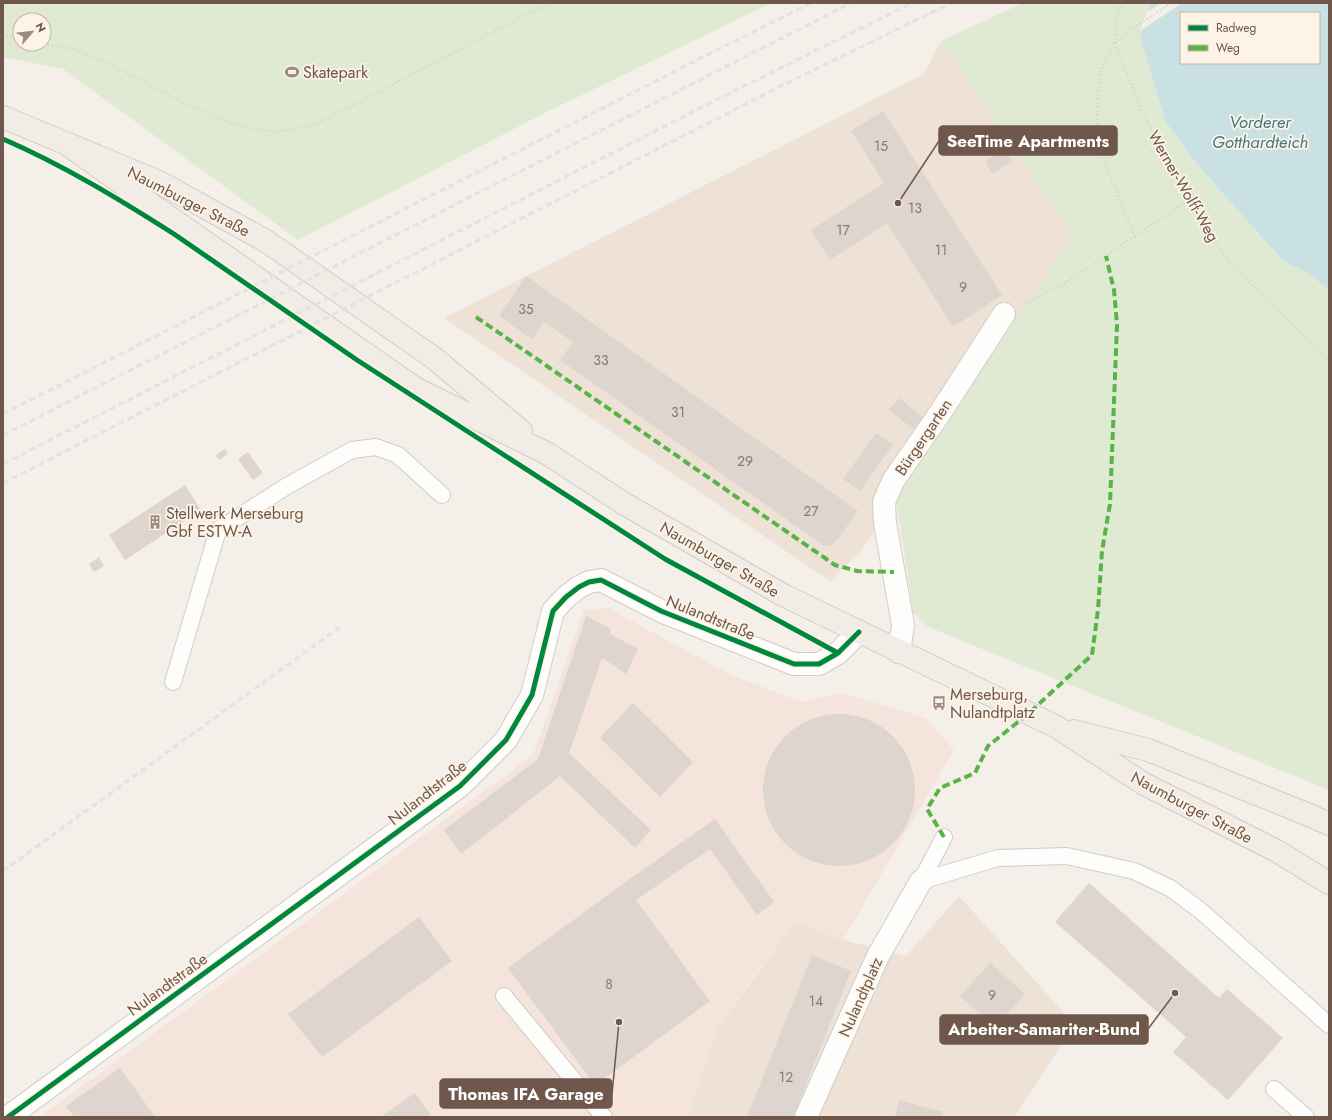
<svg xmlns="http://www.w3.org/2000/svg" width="1332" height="1120" font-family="Jost,sans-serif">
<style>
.residential{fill:#ede2d5}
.commercial{fill:#f4e4db}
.green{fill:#e0ead3;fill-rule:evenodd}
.water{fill:#cae1e3;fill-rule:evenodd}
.pier{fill:#f4efe8}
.building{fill:#ddd5ce}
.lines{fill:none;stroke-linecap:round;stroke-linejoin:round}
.service-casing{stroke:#d3ccc6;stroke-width:18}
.minor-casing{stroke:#d3ccc6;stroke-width:24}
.primary-casing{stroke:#d3cbc5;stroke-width:24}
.path{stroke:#d5cfca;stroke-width:2.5;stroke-dasharray:1 3;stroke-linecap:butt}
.service{stroke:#fdfdfc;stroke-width:16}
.minor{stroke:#fdfdfc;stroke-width:22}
.primary{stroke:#f1ece5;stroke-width:22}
.rail{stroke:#e3e1e3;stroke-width:3;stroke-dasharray:6 4;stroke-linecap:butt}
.quiet{stroke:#59b447;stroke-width:4;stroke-dasharray:8 4;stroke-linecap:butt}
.cycleway-casing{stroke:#fdf4e7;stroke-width:8}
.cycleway{stroke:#00873e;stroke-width:5}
.labels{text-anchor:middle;stroke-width:3.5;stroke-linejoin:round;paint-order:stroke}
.number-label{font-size:14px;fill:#8d796e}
.poi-label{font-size:16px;fill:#6f574b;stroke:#fdf4e7;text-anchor:start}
.street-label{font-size:16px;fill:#6f574b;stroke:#fdf4e7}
.water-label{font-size:17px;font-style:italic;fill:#477780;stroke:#fdf4e7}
.leader{fill:none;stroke:#6f574b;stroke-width:1.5}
.callout-dot{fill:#6f574b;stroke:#fdf4e7;stroke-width:1.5}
.callout{fill:#6f574b;stroke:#6f574b;stroke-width:1.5}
.callout-label{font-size:17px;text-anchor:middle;font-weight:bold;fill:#fff}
</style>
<rect width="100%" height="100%" fill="#f4efe8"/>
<path class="residential" d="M 941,41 L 1073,236 L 861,551 L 830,581 L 444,318 L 924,74 Z
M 959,896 L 1075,1025 L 1014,1117 L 687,1117 L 718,1027 L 795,922 L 843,940 L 906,956 Z"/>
<path class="commercial" d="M 608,608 L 731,675 L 802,702 L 842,693 L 926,718 L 954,750 L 843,940 L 795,922 L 750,981 L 718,1027 L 687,1117 L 40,1117 L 533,755 L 584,610 Z"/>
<path class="green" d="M 3,3 L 771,3 L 549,111 L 298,240 L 63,69 L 3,57 ZM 20,20 L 44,20 L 44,44 L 20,44 Z
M 1023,3 L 1153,3 L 1166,122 L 1195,162 L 1282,260 L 1305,272 L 1329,289 L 1329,790 L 928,627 L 913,612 L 896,498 L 1073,236 L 941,41 Z"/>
<path class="water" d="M 1150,3 L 1329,3 L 1329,289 L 1305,272 L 1282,260 L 1195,162 L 1166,122 L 1140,37 L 1151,5 ZM 1181,13 L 1319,13 L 1319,63 L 1181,63 Z"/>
<path class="pier" d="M 1161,3 L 1182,3 L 1140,31 L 1146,13 Z"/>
<path class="building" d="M 883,111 L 1002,295 L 953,327 L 887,223 L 830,260 L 811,230 L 884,183 L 851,131 Z
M 1004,148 L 1012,161 L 993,174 L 985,162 Z
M 526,276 L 858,511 L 835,543 L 829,546 L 823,545 L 560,360 L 573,342 L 544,322 L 532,339 L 499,316 Z
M 899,398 L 923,417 L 913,429 L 889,410 Z
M 876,433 L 893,445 L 860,491 L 843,479 Z
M 225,449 L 228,454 L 219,460 L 216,455 Z
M 248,452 L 263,473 L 253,480 L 238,459 Z
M 185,485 L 201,510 L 125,560 L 109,535 Z
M 99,557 L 104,566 L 94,572 L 89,564 Z
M 586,616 L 611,629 L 610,634 L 638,649 L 626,674 L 602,658 L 569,753 L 651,830 L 635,848 L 560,776 L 461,854 L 444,830 L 538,759 Z
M 633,703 L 693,762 L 660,797 L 600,738 Z
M763 790a76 76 0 1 1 152 0a76 76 0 1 1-152 0Z
M 715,819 L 774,902 L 757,915 L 710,849 L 636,900 L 710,1001 L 595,1085 L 508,968 L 624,883 Z
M 1089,883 L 1219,998 L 1227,989 L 1283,1038 L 1228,1100 L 1173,1052 L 1186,1037 L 1055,922 Z
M 419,917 L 452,961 L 322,1057 L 288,1014 Z
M 812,955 L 851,971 L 793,1117 L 747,1117 Z
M 990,963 L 1025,994 L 995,1027 L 960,996 Z
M 120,1068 L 155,1117 L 74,1117 L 66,1106 Z
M 415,1093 L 432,1117 L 380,1117 Z
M 899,1100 L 943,1112 L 942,1117 L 895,1117 Z"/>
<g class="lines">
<defs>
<path id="service" d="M 173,682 L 218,530 L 287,486 L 352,450 L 376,447 L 398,455 L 442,495
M 921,881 L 998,858 L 1067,856 L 1134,871 L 1170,888 L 1201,911 L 1329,1025
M 921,881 L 944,837
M 504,996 L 604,1117
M 1274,1089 L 1306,1117"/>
<path id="minor" d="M 899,652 L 903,625 L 885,523 L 884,502 L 893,481 L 942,410 L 1004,314
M 8,1117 L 460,786 L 506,740 L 532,695 L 553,611 L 566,597 L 579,587 L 589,582 L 601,580 L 661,611 L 794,664 L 819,664 L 838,653 L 859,632
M 806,1117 L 878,956 L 921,881"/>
<path id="primary" d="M 3,117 L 159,182 L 266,241 L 434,358 L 521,431
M 67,144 L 149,203 L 415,388 L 548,454 L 623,503 L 783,595 L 1057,727 L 1144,784 L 1275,850 L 1329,883
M 1074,731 L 1148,750 L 1309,815 L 1329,824"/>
</defs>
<use href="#service" class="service-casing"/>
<use href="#minor" class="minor-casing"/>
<use href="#primary" class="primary-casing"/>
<path class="path" d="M 1122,3 L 1116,22 L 1114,43 L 1101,69 L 1098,96 L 1097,122 L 1104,160 L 1135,237
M 3,35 L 20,39
M 1114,43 L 1144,115 L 1188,200 L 1230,264 L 1329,360
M 1115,43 L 1130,30 L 1171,3
M 44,44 L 73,49 L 110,64 L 194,108 L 231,123 L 256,129 L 276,132 L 296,129 L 317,123 L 367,98 L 549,3
M 1025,303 L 1065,283 L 1188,200"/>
<use href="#service" class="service"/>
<use href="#minor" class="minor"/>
<use href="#primary" class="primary"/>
<path class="rail" d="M 3,414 L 701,58 L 811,3
M 3,435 L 851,3
M 3,464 L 720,98 L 912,3
M 3,483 L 777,88 L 951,3
M 3,871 L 343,625"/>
<path class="quiet" d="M 476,317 L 835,565 L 857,571 L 894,572
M 944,837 L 927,809 L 940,788 L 975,773 L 988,746 L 1028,714 L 1092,655 L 1098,610 L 1102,551 L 1110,504 L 1117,325 L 1114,290 L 1106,256"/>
<defs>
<path id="cycleway" d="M 3,139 C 63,165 119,199 174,234 L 357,360 L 665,559 L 838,653
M 8,1117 L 460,786 L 506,740 L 532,695 L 553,611 L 566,597 L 579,587 L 589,582 L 601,580 L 661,611 L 794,664 L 819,664 L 838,653 L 859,632"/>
</defs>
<use href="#cycleway" class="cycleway-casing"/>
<use href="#cycleway" class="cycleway"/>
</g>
<defs>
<symbol id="stadium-bare" viewBox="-9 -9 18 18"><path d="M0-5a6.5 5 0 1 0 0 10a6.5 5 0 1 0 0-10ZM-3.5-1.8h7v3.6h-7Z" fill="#9e8c82" stroke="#fdf4e7" stroke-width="2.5" paint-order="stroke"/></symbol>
<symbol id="building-bare" viewBox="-9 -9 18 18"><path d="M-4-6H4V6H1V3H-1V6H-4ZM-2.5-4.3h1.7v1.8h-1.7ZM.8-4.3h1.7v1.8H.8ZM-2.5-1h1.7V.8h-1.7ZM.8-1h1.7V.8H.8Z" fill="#9e8c82" stroke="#fdf4e7" stroke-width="2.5" paint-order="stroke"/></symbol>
<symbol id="bus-bare" viewBox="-9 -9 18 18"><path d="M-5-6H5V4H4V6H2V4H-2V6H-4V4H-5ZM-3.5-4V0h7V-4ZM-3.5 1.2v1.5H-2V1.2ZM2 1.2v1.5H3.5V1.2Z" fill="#9e8c82" stroke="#fdf4e7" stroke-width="2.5" paint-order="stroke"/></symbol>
</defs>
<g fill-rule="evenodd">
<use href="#stadium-bare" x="282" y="62" width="20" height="20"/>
<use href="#building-bare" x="145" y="512" width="20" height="20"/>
<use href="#bus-bare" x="929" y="693" width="20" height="20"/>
</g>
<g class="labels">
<g class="number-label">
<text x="881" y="151">15</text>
<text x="915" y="213">13</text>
<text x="843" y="235">17</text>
<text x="941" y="255">11</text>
<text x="963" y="292">9</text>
<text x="526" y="314">35</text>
<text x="601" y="365">33</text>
<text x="678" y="417">31</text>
<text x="745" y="466">29</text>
<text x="811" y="516">27</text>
<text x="609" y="989">8</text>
<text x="992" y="1000">9</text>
<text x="816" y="1006">14</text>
<text x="786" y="1082">12</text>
</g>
<g class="poi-label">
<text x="303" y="78">Skatepark</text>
<text x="166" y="519">Stellwerk Merseburg<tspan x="166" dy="18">Gbf ESTW-A</tspan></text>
<text x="950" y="700">Merseburg,<tspan x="950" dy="18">Nulandtplatz</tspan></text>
</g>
<g class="street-label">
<text transform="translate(1184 186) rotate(60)" y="6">Werner-Wolff-Weg</text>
<text transform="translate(189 201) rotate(27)" y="6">Naumburger Straße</text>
<text transform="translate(923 437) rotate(-56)" y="6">Bürgergarten</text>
<text transform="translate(720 559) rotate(30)" y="6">Naumburger Straße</text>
<text transform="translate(711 617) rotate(22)" y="6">Nulandtstraße</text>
<text transform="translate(427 792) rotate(-38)" y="6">Nulandtstraße</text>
<text transform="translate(1192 807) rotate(28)" y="6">Naumburger Straße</text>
<text transform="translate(167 984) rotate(-36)" y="6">Nulandtstraße</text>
<text transform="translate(860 997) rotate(-66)" y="6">Nulandtplatz</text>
</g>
<g class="water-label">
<text x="1260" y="128">Vorderer<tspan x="1260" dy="20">Gotthardteich</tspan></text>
</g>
</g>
<path class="leader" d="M898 203L939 141M1175 993L1148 1029M619 1022L612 1094"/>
<g class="callout-dot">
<circle cx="898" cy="203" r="4"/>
<circle cx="1175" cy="993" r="4"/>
<circle cx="619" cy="1022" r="4"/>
</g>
<g class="callout">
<rect x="939" y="126" width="178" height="29" rx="4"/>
<rect x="940" y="1015" width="208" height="29" rx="4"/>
<rect x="440" y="1079" width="172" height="29" rx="4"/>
</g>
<g class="callout-label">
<text x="1028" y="147">SeeTime Apartments</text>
<text x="1044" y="1035">Arbeiter-Samariter-Bund</text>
<text x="526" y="1100">Thomas IFA Garage</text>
</g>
<rect width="1332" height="1120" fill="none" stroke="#6f574b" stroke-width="8"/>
<rect x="1180" y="12" width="140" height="52" fill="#fdf4e7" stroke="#c4b5a9"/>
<rect x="1188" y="25" width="20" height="6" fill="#00873e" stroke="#c4b5a9"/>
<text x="1216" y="32" font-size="12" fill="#6f574b">Radweg</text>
<rect x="1188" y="45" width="20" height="6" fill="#59b447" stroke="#c4b5a9"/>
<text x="1216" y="52" font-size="12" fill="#6f574b">Weg</text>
<g transform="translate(32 32) rotate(62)"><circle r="19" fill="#fdf4e7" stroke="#c4b5a9"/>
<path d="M0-3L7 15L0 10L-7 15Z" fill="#9e8c82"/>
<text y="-6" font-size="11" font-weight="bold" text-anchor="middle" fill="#6f574b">N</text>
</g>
</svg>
